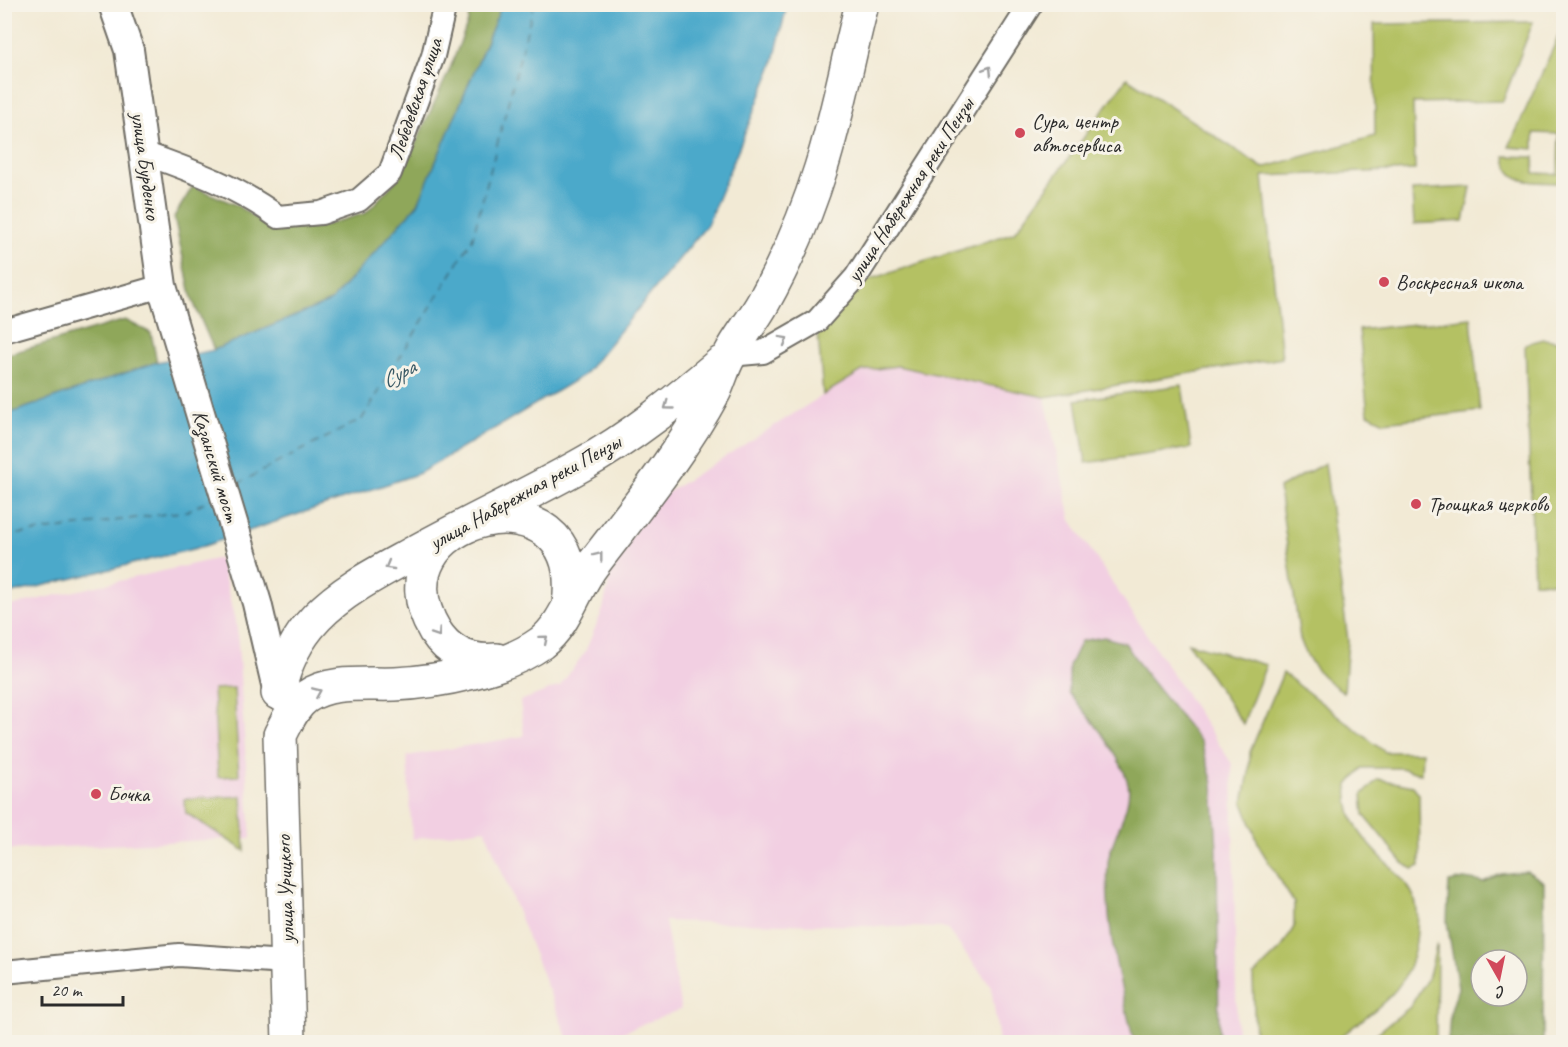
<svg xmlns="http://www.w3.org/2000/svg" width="1568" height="1047" font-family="Caveat,sans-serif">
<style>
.built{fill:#f2cfe2}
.green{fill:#b4c164;stroke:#707648;stroke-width:1.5}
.forest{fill:#8fa75a;stroke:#5d6942;stroke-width:1.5;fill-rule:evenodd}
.water{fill:#4ba9ca;stroke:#3b6a7a;stroke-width:1.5}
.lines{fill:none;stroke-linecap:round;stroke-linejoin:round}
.ferry{stroke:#365763;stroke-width:1.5;stroke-dasharray:8 6;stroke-linecap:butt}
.minor-casing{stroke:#716e66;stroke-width:26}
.tertiary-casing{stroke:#716e66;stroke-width:32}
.primary-casing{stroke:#716e66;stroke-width:36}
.minor{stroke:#fff;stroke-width:22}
.tertiary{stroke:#fff;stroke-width:28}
.primary{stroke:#fff;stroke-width:33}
.oneway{stroke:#a0a0a0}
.poi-dot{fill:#d1495b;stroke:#f7f3e8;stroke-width:2}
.labels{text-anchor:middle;stroke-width:6;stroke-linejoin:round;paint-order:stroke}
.street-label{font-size:21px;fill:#2b2b2b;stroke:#f7f3e8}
.poi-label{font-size:21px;fill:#2b2b2b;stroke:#f7f3e8;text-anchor:start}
.water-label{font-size:22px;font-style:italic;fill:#365763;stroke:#f7f3e8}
</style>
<rect width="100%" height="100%" fill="#f7f3e8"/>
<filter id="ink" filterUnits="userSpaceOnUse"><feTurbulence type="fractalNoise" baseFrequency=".0167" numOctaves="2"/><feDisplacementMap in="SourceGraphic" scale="12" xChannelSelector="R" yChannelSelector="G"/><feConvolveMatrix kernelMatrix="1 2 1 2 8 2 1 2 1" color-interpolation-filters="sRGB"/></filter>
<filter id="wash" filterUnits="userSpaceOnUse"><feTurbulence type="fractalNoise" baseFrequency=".008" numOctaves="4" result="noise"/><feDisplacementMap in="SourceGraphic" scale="24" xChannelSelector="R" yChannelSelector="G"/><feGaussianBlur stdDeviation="1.35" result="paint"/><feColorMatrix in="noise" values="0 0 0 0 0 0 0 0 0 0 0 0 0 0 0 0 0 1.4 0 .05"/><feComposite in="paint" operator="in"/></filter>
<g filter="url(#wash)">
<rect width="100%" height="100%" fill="#f2ead5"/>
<path class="built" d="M 897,366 L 1045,397 L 1071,520 L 1232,764 L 1237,1042 L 999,1042 L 991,986 L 946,928 L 665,921 L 681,1009 L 598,1042 L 569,1042 L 485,829 L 412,839 L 407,756 L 524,736 L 520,701 L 560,686 L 585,652 L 603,609 L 613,562 L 657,499 L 862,371 Z
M 220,558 L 237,629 L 251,838 L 5,850 L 5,607 Z"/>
<path class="green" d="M 1533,22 L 1503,101 L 1413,103 L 1415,170 L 1263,176 L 1282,358 L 1045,397 L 897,366 L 862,371 L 823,395 L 817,321 L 847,287 L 1015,232 L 1127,78 L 1263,168 L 1375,136 L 1374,24 Z
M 1563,26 L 1563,183 C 1540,182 1506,187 1505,156 L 1534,157 L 1534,173 L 1558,174 L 1559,134 L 1534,133 L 1534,149 L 1509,147 Z
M 1471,187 L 1464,221 L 1414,224 L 1412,190 Z
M 1471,318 L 1480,411 L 1384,422 L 1368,414 L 1359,330 Z
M 1544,339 L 1563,342 L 1564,490 L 1559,583 L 1534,582 L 1525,344 Z
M 1182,385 L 1191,448 L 1086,463 L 1076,400 Z
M 1325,463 L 1348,641 L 1344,692 C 1321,678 1309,664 1300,639 L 1279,488 Z
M 1188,643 L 1266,665 L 1243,724 Z
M 1283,673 L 1385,752 L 1422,752 L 1421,774 L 1401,768 L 1362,768 L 1348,785 C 1343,834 1384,854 1409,888 C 1420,903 1418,924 1416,941 C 1413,961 1406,980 1391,995 C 1377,1010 1358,1022 1342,1036 L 1338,1042 L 1255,1042 L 1253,976 L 1281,949 L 1294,927 L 1294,903 L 1260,848 L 1243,803 L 1249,773 L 1250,752 Z
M 234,688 L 239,776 L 218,777 L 213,689 Z
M 1378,779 L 1413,786 L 1419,794 L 1420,866 L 1413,869 L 1403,863 L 1364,815 L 1362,795 Z
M 242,796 L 245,851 L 186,813 L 184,799 Z
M 1437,943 L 1436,1042 L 1366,1042 L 1410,1007 L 1429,976 Z"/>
<path class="forest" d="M 471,5 L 502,5 L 418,204 L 331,301 L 214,350 L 192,299 L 174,217 L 193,186 L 236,205 L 272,229 L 319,227 L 366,213 L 401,175 L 449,71 L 468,22 Z
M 125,320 L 151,333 L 157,362 L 5,415 L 5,355 Z
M 1104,637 L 1125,643 L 1145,673 L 1201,742 L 1213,783 L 1217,850 L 1219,1042 L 1134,1042 C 1120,984 1104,924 1108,863 C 1109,841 1136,803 1127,780 C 1116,747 1091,719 1069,693 L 1069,666 L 1081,641 Z
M 1527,871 L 1544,882 L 1543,1042 L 1448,1042 L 1450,1014 L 1458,988 L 1447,922 L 1449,882 L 1464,879 L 1483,882 L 1501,874 ZM 1481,960 L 1517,960 L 1517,996 L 1481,996 Z"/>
<path class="water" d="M 502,5 L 787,5 L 773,65 L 707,225 L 584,375 L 420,473 L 201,547 L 5,595 L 5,415 L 157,362 L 214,350 L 331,301 L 418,204 Z"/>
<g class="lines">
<path class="ferry" d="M 237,484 L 362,419 L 472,240 L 534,4
M 4,536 L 187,511 L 212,498"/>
</g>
</g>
<g filter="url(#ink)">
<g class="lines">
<defs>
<path id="minor" d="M 146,154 C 193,171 238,187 278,217 L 321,213 L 359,200 L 390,173 L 433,56 L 445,4
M 4,331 L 162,286
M 729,355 L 763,352 L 817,321 L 856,277 L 1031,4
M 4,972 L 179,955 L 287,962"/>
<path id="tertiary" d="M 113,4 L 129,50 L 162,286 L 257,603 L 278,693"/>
<path id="primary" d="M 497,660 C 471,663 449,653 435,631 C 366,515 589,461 569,604
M 278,693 C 285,663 296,639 317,617 C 342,591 377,573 408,556 C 465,524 524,497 581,465 C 632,437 677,400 721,363
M 289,1042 L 280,735 C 287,722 293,706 306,697 C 330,680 366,685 395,684 C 439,682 505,669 541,643 C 567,623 574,588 594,563 C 636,508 681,453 714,392 C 720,380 723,366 730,355 C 739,337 753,321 763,303 C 786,262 807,213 821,168 C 838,114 848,58 862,4"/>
</defs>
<use href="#minor" class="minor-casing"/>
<use href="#tertiary" class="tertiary-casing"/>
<use href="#primary" class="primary-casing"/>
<use href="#minor" class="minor"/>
<use href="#tertiary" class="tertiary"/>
<use href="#primary" class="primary"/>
</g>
<defs><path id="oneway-chevron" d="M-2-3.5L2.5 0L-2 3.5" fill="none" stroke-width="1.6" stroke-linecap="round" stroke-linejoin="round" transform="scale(1.5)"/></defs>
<g class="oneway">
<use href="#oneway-chevron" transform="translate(988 70) rotate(-58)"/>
<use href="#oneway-chevron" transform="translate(784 340) rotate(-29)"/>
<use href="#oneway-chevron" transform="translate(668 406) rotate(144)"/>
<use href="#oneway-chevron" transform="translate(599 556) rotate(-52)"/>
<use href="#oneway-chevron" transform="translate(389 566) rotate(150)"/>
<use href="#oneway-chevron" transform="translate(437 633) rotate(56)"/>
<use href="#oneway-chevron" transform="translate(544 639) rotate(-40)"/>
<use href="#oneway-chevron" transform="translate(317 692) rotate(-23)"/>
</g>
</g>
<g class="poi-dot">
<circle cx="1020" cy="133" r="6"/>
<circle cx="1384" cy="282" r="6"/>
<circle cx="1416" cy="504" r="6"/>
<circle cx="96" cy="794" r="6"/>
</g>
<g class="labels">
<g class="street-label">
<text transform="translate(415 99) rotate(-71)" y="7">Лебедевская улица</text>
<text transform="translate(146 166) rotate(82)" y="7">улица Бурденко</text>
<text transform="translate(910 190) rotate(-57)" y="7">улица Набережная реки Пензы</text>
<text transform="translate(216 466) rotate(73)" y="7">Казанский мост</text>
<text transform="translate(525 492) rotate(-29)" y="7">улица Набережная реки Пензы</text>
<text transform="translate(285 889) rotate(-92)" y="7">улица Урицкого</text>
</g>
<g class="poi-label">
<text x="1032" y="128">Сура, центр<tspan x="1032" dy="24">автосервиса</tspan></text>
<text x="1396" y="289">Воскресная школа</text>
<text x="1428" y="511">Троицкая церковь</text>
<text x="108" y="801">Бочка</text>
</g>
<g class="water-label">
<text transform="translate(398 373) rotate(-28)" y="8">Сура</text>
</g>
</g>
<rect width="1568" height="1047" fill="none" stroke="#f7f3e8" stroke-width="24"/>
<g transform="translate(1499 978) rotate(171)"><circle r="28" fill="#f7f3e8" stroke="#a5a39c" stroke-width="1.5"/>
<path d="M0-4.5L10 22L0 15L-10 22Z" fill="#d1495b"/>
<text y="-9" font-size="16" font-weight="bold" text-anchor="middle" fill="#2b2b2b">С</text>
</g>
<path d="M42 996v9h81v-9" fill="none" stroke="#2b2b2b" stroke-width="3"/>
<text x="51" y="996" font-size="18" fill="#2b2b2b" stroke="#f7f3e8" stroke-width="4.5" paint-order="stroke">20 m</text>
</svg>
